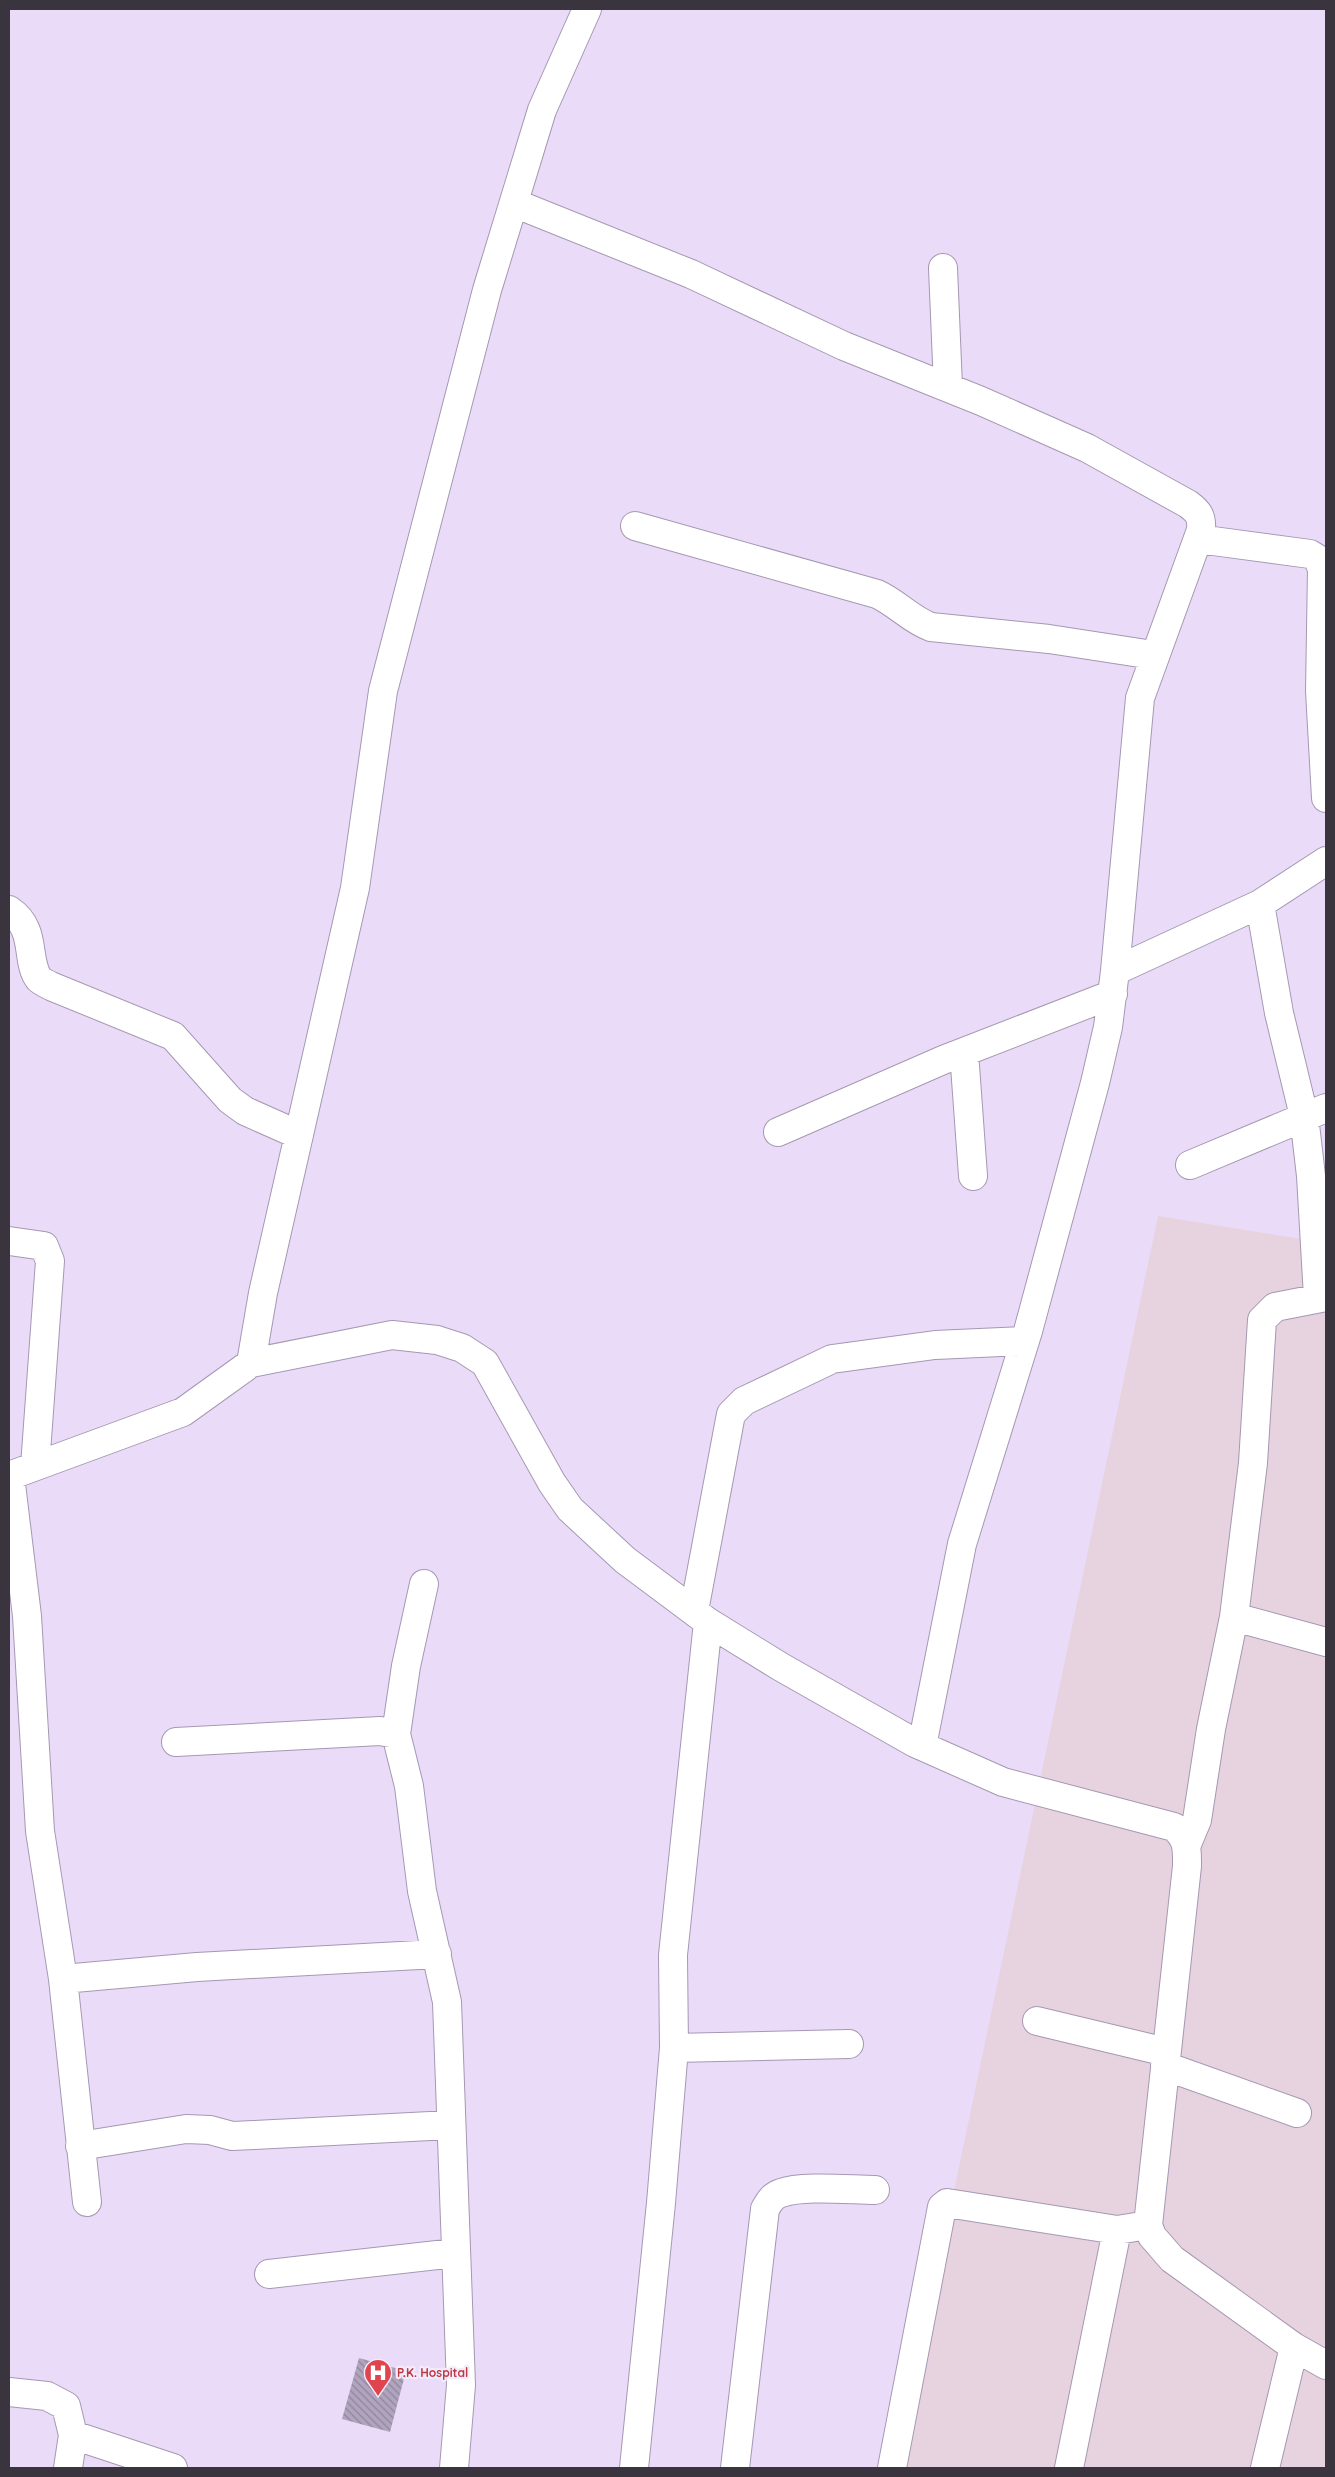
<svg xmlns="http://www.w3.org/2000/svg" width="1335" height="2477" font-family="Quicksand,sans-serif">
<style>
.commercial{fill:#e7d2df}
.building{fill:url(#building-back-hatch)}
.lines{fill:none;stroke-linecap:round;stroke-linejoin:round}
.minor-casing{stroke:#a598b2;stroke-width:30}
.minor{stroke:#fff;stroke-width:28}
.labels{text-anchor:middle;stroke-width:4.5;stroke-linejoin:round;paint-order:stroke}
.health-label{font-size:12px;font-weight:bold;fill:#be3a42;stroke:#f4ecfd;text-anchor:start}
</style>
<defs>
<pattern id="building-back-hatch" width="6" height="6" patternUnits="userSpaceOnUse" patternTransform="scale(1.25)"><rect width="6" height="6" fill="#b0a4be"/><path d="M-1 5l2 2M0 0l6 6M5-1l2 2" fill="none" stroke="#90869c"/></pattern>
</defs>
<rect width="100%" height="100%" fill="#eadcf8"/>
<path class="commercial" d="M 1158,1216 L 1326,1243 L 1326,2468 L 896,2468 Z"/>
<path class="building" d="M 359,2358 L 406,2371 L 390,2432 L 342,2419 Z"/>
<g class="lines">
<defs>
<path id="minor" d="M 514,203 L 691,274 L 844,346 L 981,401 L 1087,448 L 1188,504 C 1199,512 1202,517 1201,530 L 1140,698 L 1115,971 L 1108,1027 L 1095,1083 L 1028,1331 L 962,1544 L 922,1746
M 943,268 L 948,387
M 635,526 L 877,594 C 897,603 911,620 931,627 L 1049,639 L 1153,655
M 1198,539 L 1310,554 L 1318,559 L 1322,569 L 1320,691 L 1326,798
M 1260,904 L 1279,1013 L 1304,1116 L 1311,1176 L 1318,1297
M 9,910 C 38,929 25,961 39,979 C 42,982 49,985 53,987 L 173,1036 L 230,1100 L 245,1111 L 299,1135
M 1115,971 L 1260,904 L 1326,861
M 964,1052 L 973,1176
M 778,1132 L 943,1060 L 1113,994
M 1190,1165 L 1326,1108
M 9,1241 L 44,1246 L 50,1261 L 35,1466
M 251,1363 L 263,1293 L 355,888 L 383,691 L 487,290 L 542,110 L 587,9
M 9,1476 L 183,1412 L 251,1363 L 392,1335 L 437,1340 L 462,1348 L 485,1363 L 552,1483 L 570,1509 L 625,1560 L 708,1622 L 781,1667 L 915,1743 L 1003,1782 L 1174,1827 C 1188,1839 1187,1849 1187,1866 L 1148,2225 L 1152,2236 L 1172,2259 L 1294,2347 L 1326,2365
M 10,1476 L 27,1616 L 40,1831 L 63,1979 L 87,2202
M 694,1611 L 731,1414 L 744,1401 L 832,1359 L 935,1345 L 1025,1341
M 1234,1617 L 1326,1642
M 396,1734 L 406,1666 L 424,1584
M 176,1742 L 380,1731 L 396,1734 L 409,1786 L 422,1891 L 447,2002 L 461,2385 L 454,2468
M 1187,1844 L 1197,1820 L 1211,1729 L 1234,1617 L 1253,1463 L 1262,1320 L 1275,1307 L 1326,1297
M 63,1979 L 197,1967 L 437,1954
M 1037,2021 L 1166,2052
M 674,2048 L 849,2044
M 1165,2066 L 1297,2113
M 80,2146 L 186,2129 L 210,2130 L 232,2136 L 254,2135 L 450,2125
M 269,2274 L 455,2253
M 9,2392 L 47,2396 L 66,2406 L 73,2435 L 68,2468
M 73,2435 L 173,2468
M 634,2468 L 661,2203 L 674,2048 L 673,1955 L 708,1622
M 735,2468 L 765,2209 C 769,2202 772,2196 781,2193 C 803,2185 851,2190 875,2190
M 892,2468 L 942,2207 L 947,2203 L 1117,2230 L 1148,2225
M 1069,2468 L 1117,2230
M 1265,2468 L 1294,2347"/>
</defs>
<use href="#minor" class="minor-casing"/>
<use href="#minor" class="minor"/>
</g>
<defs>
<symbol id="hospital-pin" viewBox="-11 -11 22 30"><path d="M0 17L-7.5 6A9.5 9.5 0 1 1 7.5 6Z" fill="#e0444e" stroke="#f4ecfd"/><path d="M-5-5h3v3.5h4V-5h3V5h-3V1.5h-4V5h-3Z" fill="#fff"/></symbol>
</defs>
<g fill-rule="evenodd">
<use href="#hospital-pin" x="362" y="2357" width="32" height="43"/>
</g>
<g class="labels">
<g class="health-label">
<text x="397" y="2377">P.K. Hospital</text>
</g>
</g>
<rect width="1335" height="2477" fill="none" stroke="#3a343f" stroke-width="20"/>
</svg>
